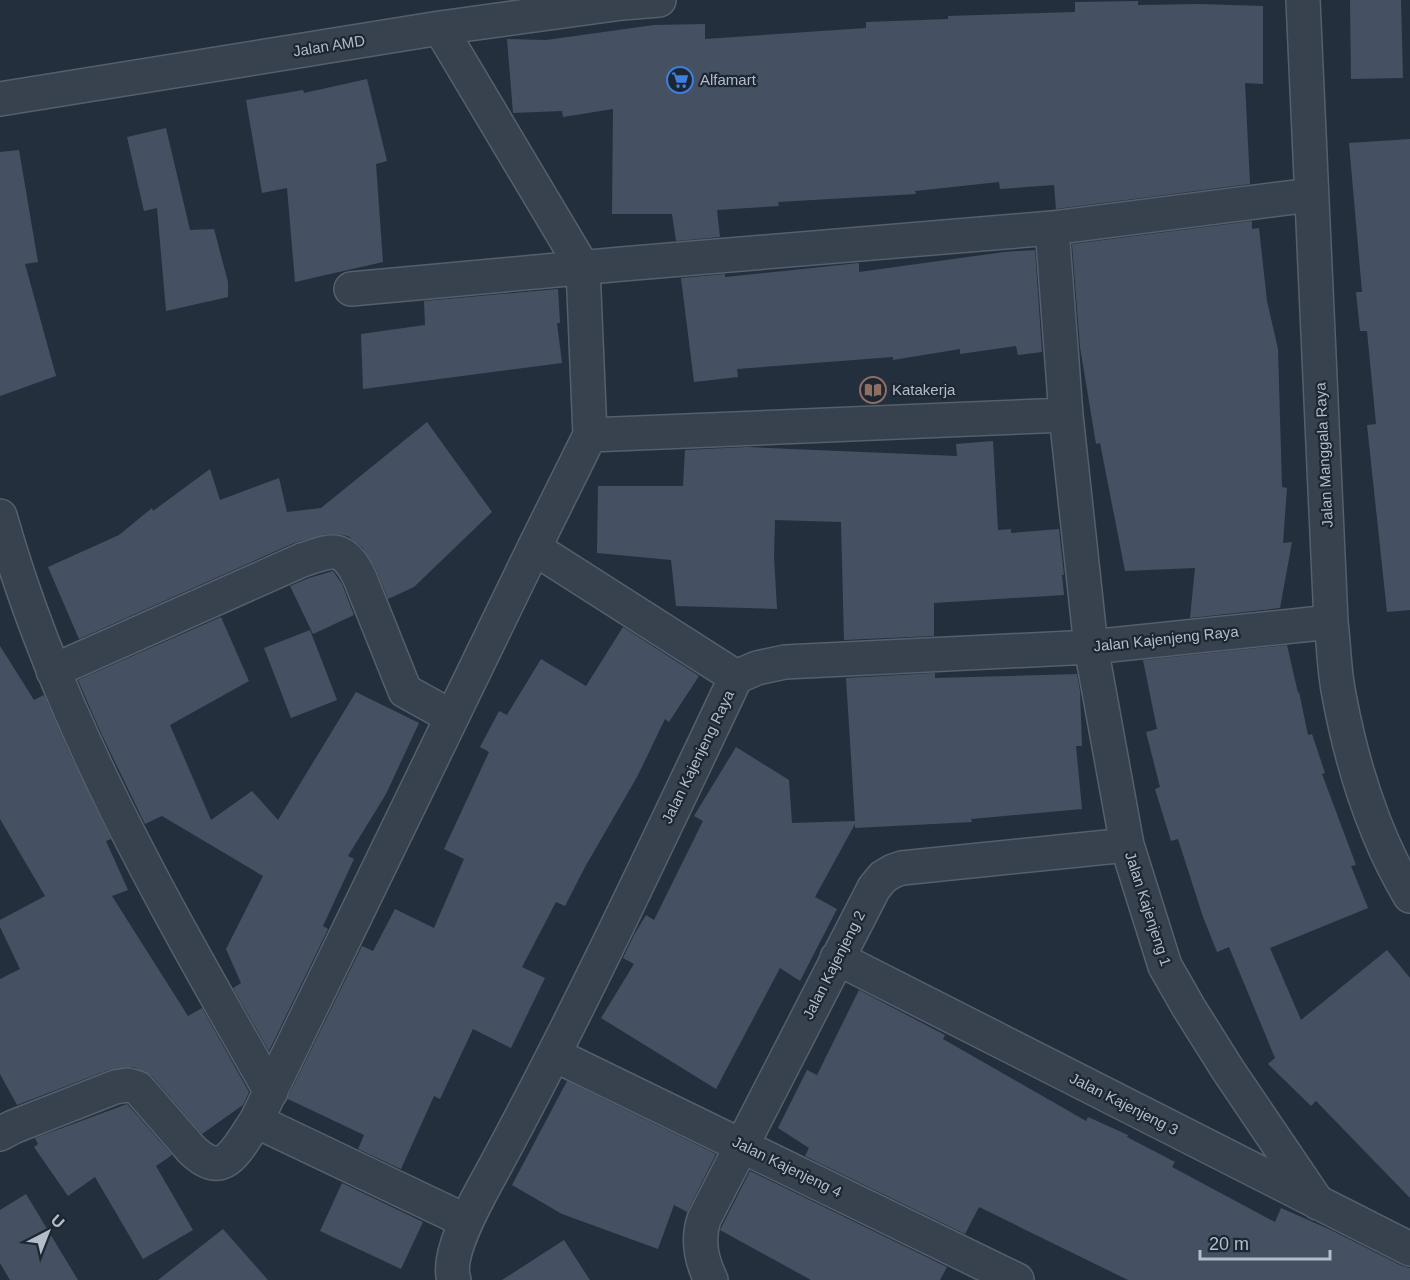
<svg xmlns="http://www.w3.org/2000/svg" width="1410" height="1280" font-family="Arial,sans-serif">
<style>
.building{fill:#455162}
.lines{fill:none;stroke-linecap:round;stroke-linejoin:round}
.minor-casing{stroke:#565f6c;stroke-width:36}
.minor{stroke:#38414e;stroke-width:33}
.labels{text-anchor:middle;stroke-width:4.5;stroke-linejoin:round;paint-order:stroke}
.street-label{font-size:15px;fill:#b4bcc9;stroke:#1d2633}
.poi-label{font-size:15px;fill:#b4bcc9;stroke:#1d2633;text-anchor:start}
</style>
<rect width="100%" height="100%" fill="#242f3e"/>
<path class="building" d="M 1350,0 L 1401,0 L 1403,78 L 1351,79 Z
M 1138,1 L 1138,5 L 1200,4 L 1263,6 L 1263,84 L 1245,83 L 1250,184 L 1056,209 L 1054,185 L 1000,189 L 999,182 L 915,191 L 916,194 L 778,202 L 779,206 L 717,210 L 720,237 L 676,241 L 672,214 L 612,214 L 613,109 L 563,117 L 562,111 L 513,113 L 507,39 L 546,40 L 654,25 L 705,24 L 705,39 L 866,28 L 866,22 L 948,19 L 948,16 L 1075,12 L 1075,2 Z
M 367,79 L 387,161 L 376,164 L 383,262 L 295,282 L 287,188 L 262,193 L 246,100 L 303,90 L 304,93 Z
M 166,128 L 190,230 L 214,229 L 228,282 L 228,297 L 166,311 L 157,208 L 144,211 L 127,137 Z
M 1410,139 L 1410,610 L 1387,612 L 1367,425 L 1376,424 L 1367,331 L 1360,331 L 1356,292 L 1362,292 L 1349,143 Z
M 19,150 L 38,262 L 25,264 L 56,376 L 0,396 L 0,152 Z
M 1252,221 L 1252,229 L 1259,228 L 1267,301 L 1278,349 L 1282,487 L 1287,488 L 1283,543 L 1292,542 L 1280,608 L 1190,618 L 1195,568 L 1125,571 L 1100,443 L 1096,444 L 1080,347 L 1072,244 Z
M 1035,250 L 1042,352 L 1018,355 L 1016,346 L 960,354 L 960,349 L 893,360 L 893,357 L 737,369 L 738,377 L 694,382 L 681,278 L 725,274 L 725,277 L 859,263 L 859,272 L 1004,252 Z
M 558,289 L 560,323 L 557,323 L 562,363 L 363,389 L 361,334 L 425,325 L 424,301 Z
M 427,422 L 492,512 L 414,587 L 388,599 L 375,567 L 362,547 L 348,536 L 336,534 L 326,534 L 294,543 L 79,639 L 48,567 L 119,535 L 152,508 L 153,511 L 210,469 L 220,500 L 279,478 L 287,512 L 321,508 Z
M 993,441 L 998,530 L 1011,529 L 1011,533 L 1059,529 L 1064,575 L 1062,575 L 1064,595 L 934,603 L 934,636 L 844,640 L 841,522 L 775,520 L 774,557 L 777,609 L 676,606 L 671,560 L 597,553 L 598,486 L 683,486 L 685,450 L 747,447 L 957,456 L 956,444 Z
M 333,571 L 342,584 L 354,615 L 313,634 L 290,586 L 309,578 Z
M 221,617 L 249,681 L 170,725 L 211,820 L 252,791 L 278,820 L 356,692 L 419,723 L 386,794 L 348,856 L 354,859 L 323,926 L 328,929 L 269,1051 L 233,988 L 241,983 L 226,949 L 263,876 L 162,816 L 145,824 L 101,733 L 78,680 Z
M 623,627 L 699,676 L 669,722 L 665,719 L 637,777 L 585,867 L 565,906 L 556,902 L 522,967 L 545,978 L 511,1048 L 473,1029 L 440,1099 L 434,1096 L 401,1169 L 358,1149 L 364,1135 L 288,1099 L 288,1097 L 362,946 L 373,951 L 395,909 L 434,928 L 464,859 L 444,849 L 489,752 L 480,747 L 499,711 L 507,715 L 541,659 L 586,686 Z
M 310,630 L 337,700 L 291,718 L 264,648 Z
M 1287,645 L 1298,693 L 1299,692 L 1308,735 L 1312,734 L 1325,773 L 1322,774 L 1356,865 L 1351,866 L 1368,908 L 1270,948 L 1301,1020 L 1387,950 L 1410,978 L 1410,1198 L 1316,1101 L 1311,1106 L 1268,1064 L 1275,1058 L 1229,947 L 1217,952 L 1203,917 L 1178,839 L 1171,841 L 1155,789 L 1160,787 L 1146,732 L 1157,729 L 1143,660 Z
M 0,646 L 34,700 L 44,695 L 67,748 L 111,839 L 106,841 L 128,890 L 112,896 L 188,1016 L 202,1008 L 249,1092 L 243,1105 L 202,1134 L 152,1076 L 133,1067 L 108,1070 L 17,1105 L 0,1074 L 0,979 L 20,969 L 0,927 L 0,920 L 45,896 L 0,819 Z
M 935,673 L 935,678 L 1077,674 L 1080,691 L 1082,746 L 1076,746 L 1082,809 L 971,819 L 972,822 L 855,828 L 855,824 L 815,897 L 837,909 L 800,981 L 780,968 L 716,1089 L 601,1018 L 634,964 L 623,958 L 634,935 L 646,915 L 654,920 L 703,821 L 694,816 L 736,747 L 789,780 L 792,823 L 855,821 L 846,678 Z
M 859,990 L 945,1035 L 943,1039 L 1086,1121 L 1088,1117 L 1128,1135 L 1127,1137 L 1175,1162 L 1172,1167 L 1275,1222 L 1281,1208 L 1331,1230 L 1402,1266 L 1410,1268 L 1410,1280 L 1128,1280 L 979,1207 L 965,1234 L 805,1156 L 809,1148 L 778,1128 L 807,1070 L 817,1075 Z
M 567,1081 L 716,1154 L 687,1212 L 674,1205 L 658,1249 L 562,1214 L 512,1185 Z
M 127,1104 L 172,1155 L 156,1166 L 193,1230 L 143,1259 L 95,1177 L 68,1196 L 34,1147 L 38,1144 L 35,1138 Z
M 750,1171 L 947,1267 L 940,1280 L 811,1280 L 720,1230 Z
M 342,1183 L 423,1222 L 401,1269 L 320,1231 Z
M 26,1194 L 78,1280 L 10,1280 L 0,1263 L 0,1210 Z
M 223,1229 L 268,1280 L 158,1280 Z
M 564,1240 L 590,1280 L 502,1280 Z"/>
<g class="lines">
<defs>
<path id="minor" d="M 1303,0 L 1331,622 C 1334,646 1334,671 1339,695 C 1352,765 1373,834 1410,896
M 440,28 L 583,268 L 590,435 L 534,548 L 736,677
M 0,99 L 440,28 L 622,3 L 659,0
M 1052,228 L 1311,195
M 351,289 L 622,264 L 1052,228 L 1066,415 L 1091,647 L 1127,845 L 1165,966 L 1189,1008 L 1228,1070 L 1318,1203
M 590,435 L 1066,415
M 0,516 C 58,722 166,908 271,1092
M 53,671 L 302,560 C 333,550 342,544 359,576 L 405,691 L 452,717
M 837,958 L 1410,1249
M 555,1055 L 1017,1280
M 0,1134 L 13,1127 L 115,1087 L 128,1085 L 138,1088 L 191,1149 C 225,1183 237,1148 256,1121
M 466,1221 L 256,1121 L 534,548
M 454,1280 C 444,1251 485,1186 499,1159 C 584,1001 659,839 736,677 L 757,668 L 785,662 L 1091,647 L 1331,622
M 711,1280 C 701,1260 697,1240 704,1219 L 874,888 L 883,877 L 893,871 L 902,868 L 1127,845"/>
</defs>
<use href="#minor" class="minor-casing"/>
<use href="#minor" class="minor"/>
</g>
<defs>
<symbol id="supermarket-ring" viewBox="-11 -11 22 22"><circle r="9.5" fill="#1d2633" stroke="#3f7fe0" stroke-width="1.5"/><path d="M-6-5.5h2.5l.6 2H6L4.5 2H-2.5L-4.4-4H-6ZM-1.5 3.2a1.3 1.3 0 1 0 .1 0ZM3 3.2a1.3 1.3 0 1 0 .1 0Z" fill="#3f7fe0"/></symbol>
<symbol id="library-ring" viewBox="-11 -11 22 22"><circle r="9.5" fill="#1d2633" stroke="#8d6e63" stroke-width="1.5"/><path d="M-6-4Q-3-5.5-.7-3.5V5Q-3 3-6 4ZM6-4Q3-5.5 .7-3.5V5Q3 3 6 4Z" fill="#8d6e63"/></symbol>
</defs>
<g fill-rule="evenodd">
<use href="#supermarket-ring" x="665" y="65" width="30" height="30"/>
<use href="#library-ring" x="858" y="375" width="30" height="30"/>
</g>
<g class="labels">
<g class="street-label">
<text transform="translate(329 46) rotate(-9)" y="5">Jalan AMD</text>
<text transform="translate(1324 455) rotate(-93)" y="5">Jalan Manggala Raya</text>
<text transform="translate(1166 639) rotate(-6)" y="5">Jalan Kajenjeng Raya</text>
<text transform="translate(698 757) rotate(-64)" y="5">Jalan Kajenjeng Raya</text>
<text transform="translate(1148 909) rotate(72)" y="5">Jalan Kajenjeng 1</text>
<text transform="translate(834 965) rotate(-63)" y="5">Jalan Kajenjeng 2</text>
<text transform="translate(1124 1104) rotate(27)" y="5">Jalan Kajenjeng 3</text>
<text transform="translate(787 1167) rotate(26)" y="5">Jalan Kajenjeng 4</text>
</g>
<g class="poi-label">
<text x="700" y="85">Alfamart</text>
<text x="892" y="395">Katakerja</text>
</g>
</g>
<g transform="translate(48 1232) rotate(42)" stroke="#1d2633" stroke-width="4.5" paint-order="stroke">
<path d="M0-4.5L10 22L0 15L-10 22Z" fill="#b4bcc9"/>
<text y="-9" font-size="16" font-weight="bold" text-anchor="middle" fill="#b4bcc9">U</text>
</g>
<path d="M1200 1250v9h130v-9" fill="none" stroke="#b4bcc9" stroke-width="3"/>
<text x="1209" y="1250" font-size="18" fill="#b4bcc9" stroke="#1d2633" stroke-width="4.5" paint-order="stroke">20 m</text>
</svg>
